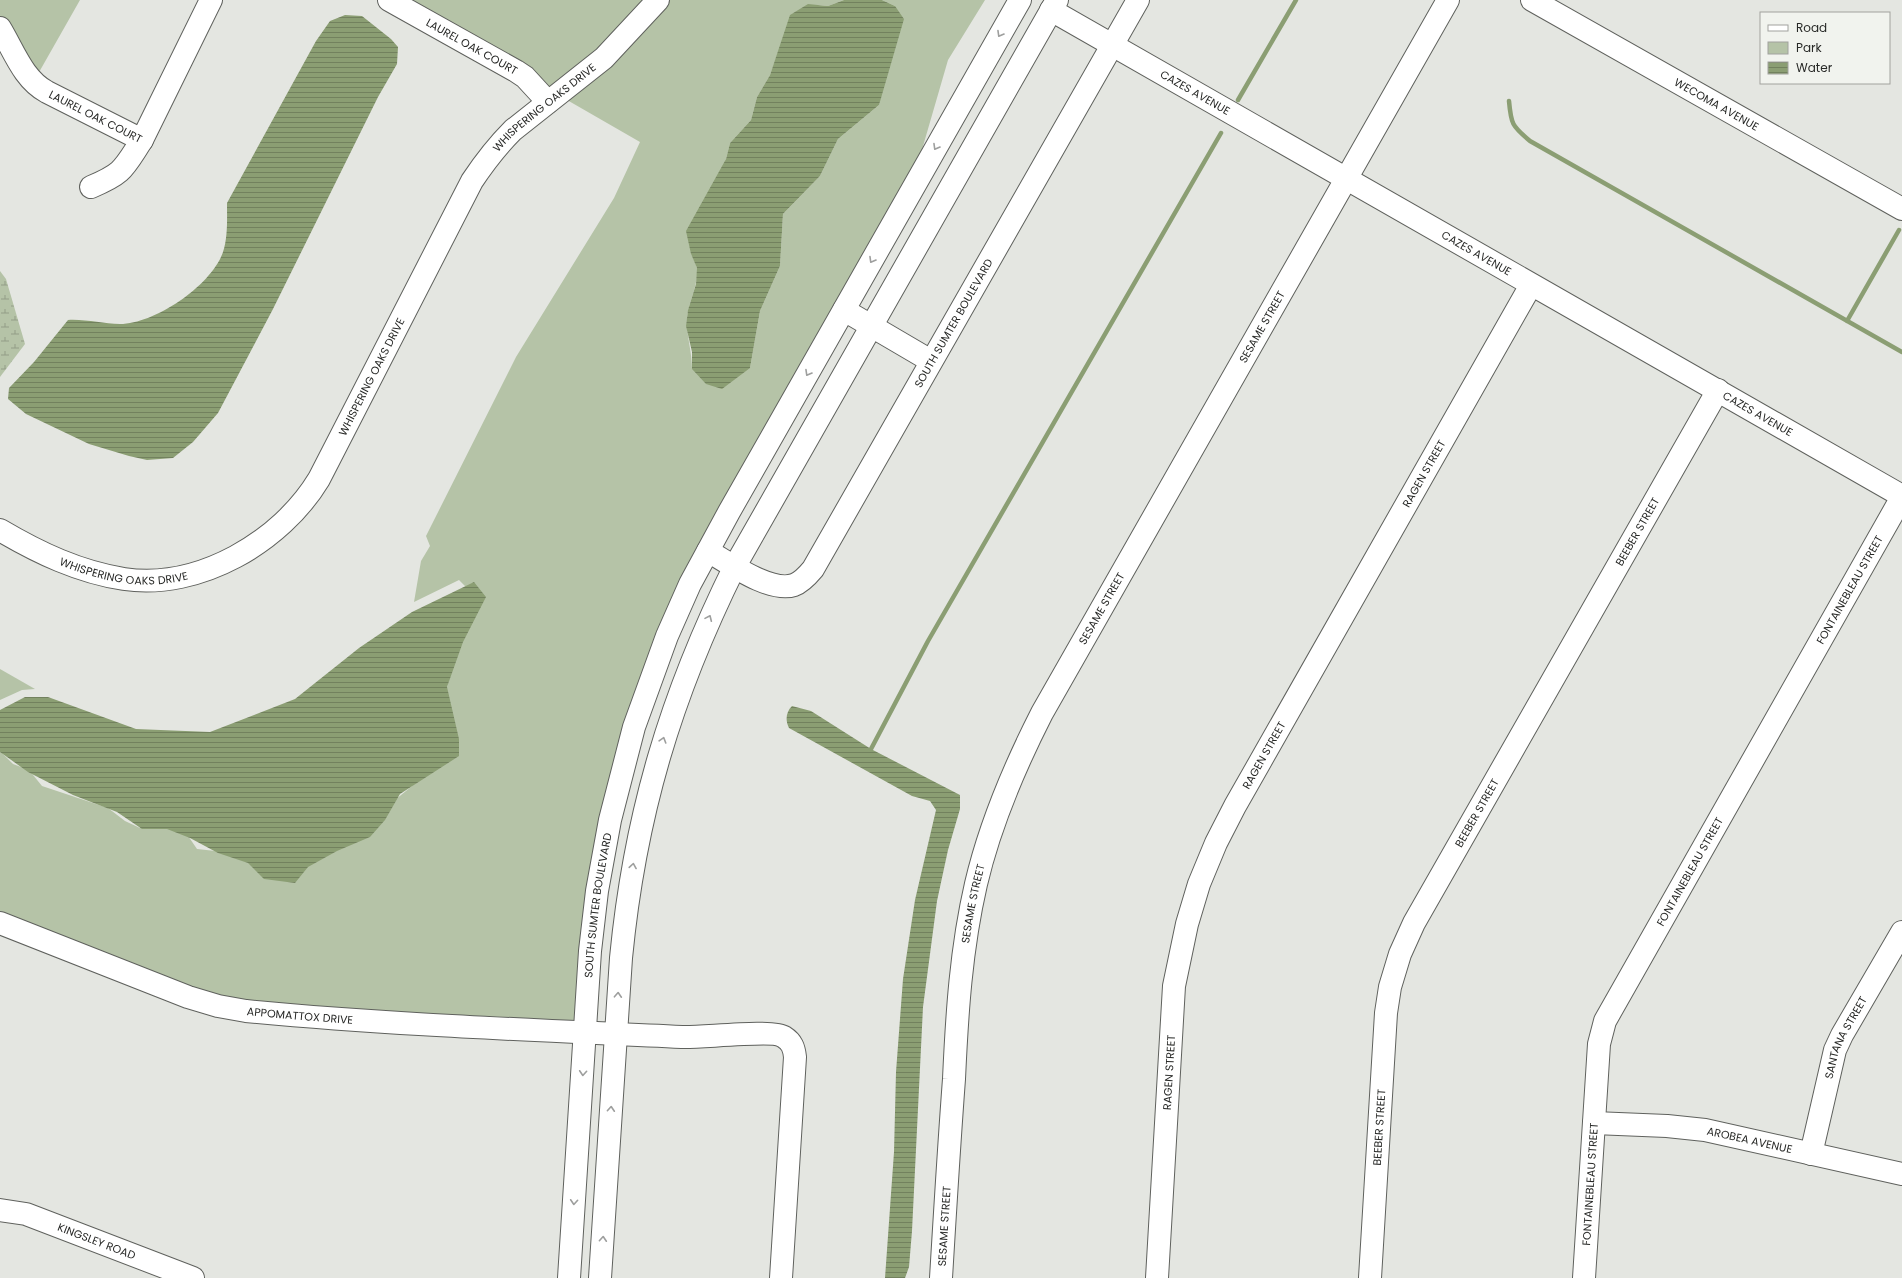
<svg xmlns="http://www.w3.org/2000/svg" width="1902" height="1278" font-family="Poppins,sans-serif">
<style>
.green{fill:#b5c3a7}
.wetland{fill:url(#wetland-marsh)}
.water{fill:url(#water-rules)}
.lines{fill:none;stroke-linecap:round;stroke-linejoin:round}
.stream{stroke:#8b9e73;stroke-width:4.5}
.minor-casing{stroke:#5f615d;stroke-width:24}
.major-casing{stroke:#5f615d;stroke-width:24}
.minor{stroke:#fff;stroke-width:22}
.major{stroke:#fff;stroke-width:22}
.oneway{stroke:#9e9f9e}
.labels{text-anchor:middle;stroke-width:4;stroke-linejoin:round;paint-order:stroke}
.street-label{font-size:11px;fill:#282927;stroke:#f1f3ee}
</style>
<defs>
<pattern id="wetland-marsh" width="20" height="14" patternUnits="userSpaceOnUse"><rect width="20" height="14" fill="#b5c3a7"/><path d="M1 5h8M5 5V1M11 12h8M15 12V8" fill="none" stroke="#939e88"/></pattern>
<pattern id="water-rules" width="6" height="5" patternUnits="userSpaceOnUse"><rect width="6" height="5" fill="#8b9e73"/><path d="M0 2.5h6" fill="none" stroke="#72815e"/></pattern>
</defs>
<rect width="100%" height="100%" fill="#e4e6e1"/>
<path class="green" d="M 0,0 L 80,0 L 38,74 L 0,19 Z
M 393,0 L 844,0 L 828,6 L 819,5 L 792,14 L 770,75 L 757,97 L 751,120 L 730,143 L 726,159 L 691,254 C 693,258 696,264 697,268 C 699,288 685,306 687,326 C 688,341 692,354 692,369 L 750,368 L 760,311 L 780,266 L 783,214 L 820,176 L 838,139 L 879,105 L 895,6 L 882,0 L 985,0 L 948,60 L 919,160 L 660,632 L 578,1024 L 290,1006 L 220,997 L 0,913 L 0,751 L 13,764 L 29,770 L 42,786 L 108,808 L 125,821 L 140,828 L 162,825 L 182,827 L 197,849 L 243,854 L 395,800 L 445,759 L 441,711 L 471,592 L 459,580 L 414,602 L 421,561 L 430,546 L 426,536 L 516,357 L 614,198 L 640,142 Z
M 0,669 L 35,689 L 22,690 L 0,700 Z"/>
<path class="wetland" d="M 0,271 L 6,279 L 25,344 L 0,377 Z"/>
<path class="water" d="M 844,0 L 882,0 L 895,6 L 904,19 L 879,105 L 838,139 L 820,176 L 783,214 L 780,266 L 760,311 L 750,368 L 722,389 L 706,384 L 692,369 L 692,352 L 686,326 L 688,310 L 696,284 L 697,268 L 691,254 L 686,231 L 726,159 L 730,143 L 751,120 L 757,97 L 770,75 L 790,15 L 808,4 L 828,6 Z
M 345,15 L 362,16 L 391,39 L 398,47 L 397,64 L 378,97 L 273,309 L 218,413 L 193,442 L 173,458 L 147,460 L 129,456 L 89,444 L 26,414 L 8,399 L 9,388 L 34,362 L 68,320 C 86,319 103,324 120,324 C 155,324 212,285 223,252 C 228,237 227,218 227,203 L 316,41 L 330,21 Z
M 474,582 L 486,597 L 463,642 L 447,687 L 459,739 L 459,756 L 400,794 L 385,820 L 370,837 L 337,851 L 308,867 L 295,883 L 264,879 L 248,863 L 218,853 L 190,838 L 167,829 L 142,829 L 117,812 L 73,795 L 28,772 L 0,752 L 0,710 L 25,697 L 48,697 L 136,729 L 210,732 L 295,699 L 359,648 L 412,612 Z
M 792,706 L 811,711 L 871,749 L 960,795 L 960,809 L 948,850 L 937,901 L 923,1007 L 912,1231 L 909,1267 L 905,1278 L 885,1278 L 894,1152 L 896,1072 L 903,979 L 915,900 L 936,810 L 930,801 L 912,796 L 789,728 C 785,720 786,712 792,706 Z"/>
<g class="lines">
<path class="stream" d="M 1238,100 L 1296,0
M 1509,101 C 1511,124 1512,126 1530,141 L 1902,352
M 1847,321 L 1899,230
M 871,749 L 928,641 L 1221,133"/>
<defs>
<g id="minor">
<path id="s1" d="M 389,0 L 516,71 L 525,77 L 548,102"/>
<path id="s2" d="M 1532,0 L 1902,209"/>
<path id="s3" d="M 1051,10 L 1902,496"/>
<path id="s4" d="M 0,28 C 14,51 23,79 47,92 L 142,140 L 211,0"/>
<path d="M 91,187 C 124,173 123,169 142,140"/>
<path d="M 844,310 L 931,361"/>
<path id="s5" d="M 0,530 C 39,553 79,572 124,579 C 199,590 281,542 319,479 L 472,181 C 484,163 497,146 513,130 L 604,58 L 658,0"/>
<path id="s6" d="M 708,551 C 729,563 770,593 794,585 C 802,582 808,575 813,569 L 1138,0"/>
<path id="s7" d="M 0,923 L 188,997 L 218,1006 L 246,1011 C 391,1025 537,1030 682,1037 C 701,1038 773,1029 784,1037 C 792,1042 794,1048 795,1057 L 781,1278"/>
<path id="s8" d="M 1594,1123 L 1667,1126 L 1705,1130 L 1902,1174"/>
<path id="s9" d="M 1811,1154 L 1835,1050 L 1842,1035 L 1902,932"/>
<path id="s10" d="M 0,1210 L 26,1214 L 193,1278"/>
<path id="s11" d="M 941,1278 C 945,1212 949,1145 954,1079 C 957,1013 961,949 976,884 C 990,824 1014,768 1042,713 L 1448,0"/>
<path id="s12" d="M 1157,1278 L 1174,986 L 1187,924 L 1199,884 L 1216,843 L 1235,806 L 1531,285"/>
<path id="s13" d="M 1370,1278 L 1386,1013 L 1390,987 L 1400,954 L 1414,923 L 1718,390"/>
<path id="s14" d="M 1584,1278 L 1599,1044 L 1605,1021 L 1902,497"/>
</g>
<g id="major">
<path id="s15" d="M 569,1278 L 590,951 L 597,891 L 610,820 L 634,727 L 667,636 L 690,584 L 729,512 L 1020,0"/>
<path d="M 600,1278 L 621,958 C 635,814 671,695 735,566 L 1057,0"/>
</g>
</defs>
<use href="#minor" class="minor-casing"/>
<use href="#major" class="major-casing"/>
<use href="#minor" class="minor"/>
<use href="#major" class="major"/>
</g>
<defs><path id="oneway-chevron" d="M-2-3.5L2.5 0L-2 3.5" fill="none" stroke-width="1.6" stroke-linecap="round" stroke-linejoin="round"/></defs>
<g class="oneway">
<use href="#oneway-chevron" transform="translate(1000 34) rotate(120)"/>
<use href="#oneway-chevron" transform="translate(936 147) rotate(120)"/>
<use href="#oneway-chevron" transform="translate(872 260) rotate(120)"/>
<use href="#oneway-chevron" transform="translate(808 373) rotate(120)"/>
<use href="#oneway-chevron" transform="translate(709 618) rotate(-66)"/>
<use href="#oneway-chevron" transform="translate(663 740) rotate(-73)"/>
<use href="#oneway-chevron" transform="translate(633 866) rotate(-81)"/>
<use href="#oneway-chevron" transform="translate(618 995) rotate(-87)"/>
<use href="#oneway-chevron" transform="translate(583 1073) rotate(94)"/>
<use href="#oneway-chevron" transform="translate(611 1109) rotate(-86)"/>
<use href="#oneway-chevron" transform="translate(574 1202) rotate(94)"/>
<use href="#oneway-chevron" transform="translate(603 1239) rotate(-86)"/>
</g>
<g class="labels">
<g class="street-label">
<text dy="4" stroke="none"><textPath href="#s1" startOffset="95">LAUREL OAK COURT</textPath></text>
<text dy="4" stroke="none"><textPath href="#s3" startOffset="166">CAZES AVENUE</textPath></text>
<text dy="4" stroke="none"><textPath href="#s2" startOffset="212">WECOMA AVENUE</textPath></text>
<text dy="4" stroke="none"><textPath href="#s5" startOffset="804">WHISPERING OAKS DRIVE</textPath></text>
<text dy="4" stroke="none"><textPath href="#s4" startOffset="135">LAUREL OAK COURT</textPath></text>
<text dy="4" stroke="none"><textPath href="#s3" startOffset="490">CAZES AVENUE</textPath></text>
<text dy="4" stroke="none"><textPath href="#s6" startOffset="403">SOUTH SUMTER BOULEVARD</textPath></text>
<text dy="4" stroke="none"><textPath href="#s11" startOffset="1024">SESAME STREET</textPath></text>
<text dy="4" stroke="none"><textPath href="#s5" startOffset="480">WHISPERING OAKS DRIVE</textPath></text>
<text dy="4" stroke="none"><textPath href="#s3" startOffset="814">CAZES AVENUE</textPath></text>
<text dy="4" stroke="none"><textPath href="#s12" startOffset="866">RAGEN STREET</textPath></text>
<text dy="4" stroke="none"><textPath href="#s13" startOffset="811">BEEBER STREET</textPath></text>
<text dy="4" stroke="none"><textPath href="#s5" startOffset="133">WHISPERING OAKS DRIVE</textPath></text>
<text dy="4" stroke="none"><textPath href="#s14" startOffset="754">FONTAINEBLEAU STREET</textPath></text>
<text dy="4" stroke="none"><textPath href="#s11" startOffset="700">SESAME STREET</textPath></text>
<text dy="4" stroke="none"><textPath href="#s12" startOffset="542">RAGEN STREET</textPath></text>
<text dy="4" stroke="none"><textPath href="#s13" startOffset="487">BEEBER STREET</textPath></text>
<text dy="4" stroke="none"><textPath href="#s14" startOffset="430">FONTAINEBLEAU STREET</textPath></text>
<text dy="4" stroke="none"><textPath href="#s11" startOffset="376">SESAME STREET</textPath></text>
<text dy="4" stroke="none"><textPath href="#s15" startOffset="374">SOUTH SUMTER BOULEVARD</textPath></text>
<text dy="4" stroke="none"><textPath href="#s7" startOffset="316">APPOMATTOX DRIVE</textPath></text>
<text dy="4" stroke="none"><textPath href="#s9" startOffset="122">SANTANA STREET</textPath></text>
<text dy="4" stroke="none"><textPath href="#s12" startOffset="206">RAGEN STREET</textPath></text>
<text dy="4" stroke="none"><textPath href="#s13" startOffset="151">BEEBER STREET</textPath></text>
<text dy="4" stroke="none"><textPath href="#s8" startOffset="157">AROBEA AVENUE</textPath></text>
<text dy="4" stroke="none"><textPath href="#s14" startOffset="94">FONTAINEBLEAU STREET</textPath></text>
<text dy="4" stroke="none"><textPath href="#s11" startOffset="52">SESAME STREET</textPath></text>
<text dy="4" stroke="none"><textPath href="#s10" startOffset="102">KINGSLEY ROAD</textPath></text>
</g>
</g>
<rect x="1760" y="12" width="130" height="72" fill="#f1f3ee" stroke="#a1a29e"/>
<rect x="1768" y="25" width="20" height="6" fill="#ffffff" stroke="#a1a29e"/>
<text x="1796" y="32" font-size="12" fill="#282927">Road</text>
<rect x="1768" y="42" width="20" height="12" fill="#b5c3a7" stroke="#a1a29e"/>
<text x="1796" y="52" font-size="12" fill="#282927">Park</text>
<rect x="1768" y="62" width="20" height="12" fill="url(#water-rules)" stroke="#a1a29e"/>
<text x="1796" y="72" font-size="12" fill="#282927">Water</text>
</svg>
